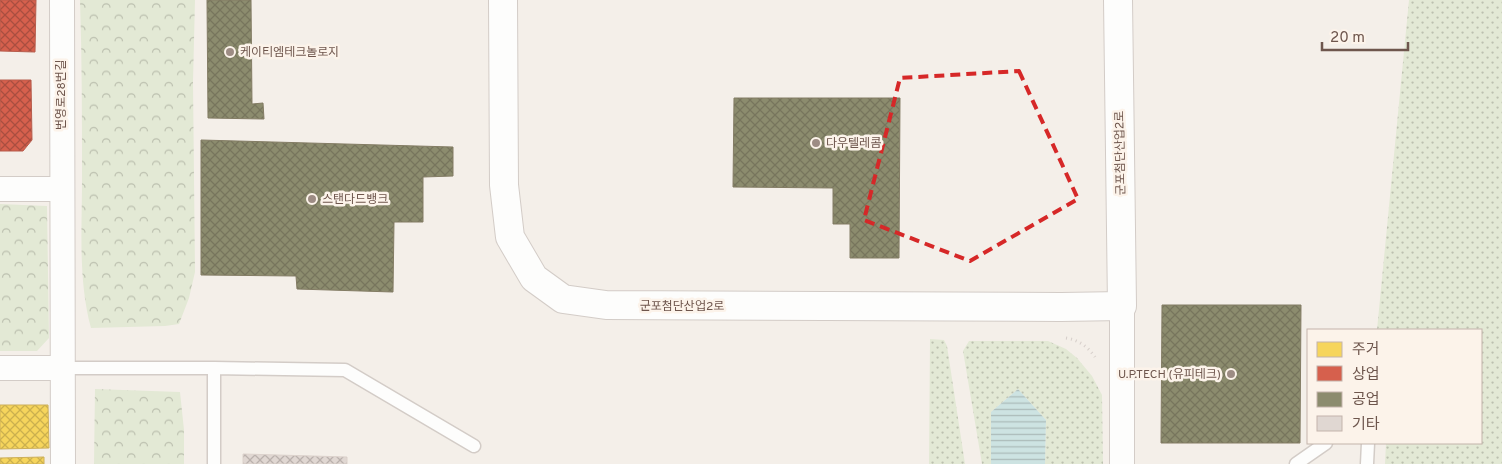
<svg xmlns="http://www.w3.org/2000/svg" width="1502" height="464" font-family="Overpass,'Noto Sans KR',sans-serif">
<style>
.grass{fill:url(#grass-dots)}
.forest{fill:url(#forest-crowns)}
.water{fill:url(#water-rules)}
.homes{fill:url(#homes-cross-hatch);stroke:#cdaf58}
.shops{fill:url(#shops-cross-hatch);stroke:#b75d4d}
.industry{fill:url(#industry-cross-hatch);stroke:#837c64}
.building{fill:url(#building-cross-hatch);stroke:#dcd2cc}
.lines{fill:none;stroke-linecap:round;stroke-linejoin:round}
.service-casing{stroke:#d3ccc7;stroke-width:15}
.minor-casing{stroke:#d3ccc7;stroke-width:26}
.tertiary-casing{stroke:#d3ccc7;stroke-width:30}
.path{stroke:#d6ceca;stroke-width:3;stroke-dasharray:1 4;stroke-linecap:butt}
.service{stroke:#fdfdfc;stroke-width:12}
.minor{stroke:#fdfdfc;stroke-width:24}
.tertiary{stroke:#fdfdfc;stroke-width:28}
.marked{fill:none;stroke:#d62828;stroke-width:4;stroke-dasharray:10 6;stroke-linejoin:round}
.poi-dot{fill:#9d8c84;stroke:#fcf3ea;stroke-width:2}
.labels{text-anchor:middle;stroke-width:5;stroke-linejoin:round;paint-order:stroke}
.poi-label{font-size:12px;fill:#6e564d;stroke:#fcf3ea;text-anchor:start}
.street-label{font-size:12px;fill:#6e564d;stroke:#fcf3ea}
</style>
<defs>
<pattern id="grass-dots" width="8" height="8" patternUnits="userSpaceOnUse" patternTransform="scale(1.25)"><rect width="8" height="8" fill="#e3e9d5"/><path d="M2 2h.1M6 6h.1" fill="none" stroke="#bcc0af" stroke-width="1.8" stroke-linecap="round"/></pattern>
<pattern id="forest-crowns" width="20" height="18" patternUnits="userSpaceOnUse" patternTransform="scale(1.25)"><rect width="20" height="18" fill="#e3e9d5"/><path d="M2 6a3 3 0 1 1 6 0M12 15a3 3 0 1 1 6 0" fill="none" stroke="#bcc0af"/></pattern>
<pattern id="water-rules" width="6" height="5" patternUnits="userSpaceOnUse" patternTransform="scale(1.25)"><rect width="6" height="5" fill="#cde3e2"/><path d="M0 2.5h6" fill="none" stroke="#abbbb9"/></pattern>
<pattern id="homes-cross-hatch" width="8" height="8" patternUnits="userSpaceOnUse" patternTransform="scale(1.25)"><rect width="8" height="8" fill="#f6d55c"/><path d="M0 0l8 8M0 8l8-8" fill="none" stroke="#cbb04e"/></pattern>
<pattern id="shops-cross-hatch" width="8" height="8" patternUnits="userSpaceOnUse" patternTransform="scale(1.25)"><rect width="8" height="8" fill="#d6604d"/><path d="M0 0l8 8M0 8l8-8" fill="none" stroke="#a94e40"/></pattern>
<pattern id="industry-cross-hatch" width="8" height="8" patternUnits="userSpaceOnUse" patternTransform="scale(1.25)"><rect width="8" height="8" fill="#8c8c6e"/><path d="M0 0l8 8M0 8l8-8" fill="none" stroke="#77755d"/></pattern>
<pattern id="building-cross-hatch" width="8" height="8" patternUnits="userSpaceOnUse" patternTransform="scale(1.25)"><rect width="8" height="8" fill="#e0d7d2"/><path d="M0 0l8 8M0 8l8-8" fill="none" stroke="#bab1ad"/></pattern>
</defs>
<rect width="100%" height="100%" fill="#f4efe9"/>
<path class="grass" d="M 1409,0 L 1502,0 L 1502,464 L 1385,464 L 1386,443 L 1481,443 L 1481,330 L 1377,330 Z
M 930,339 L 944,340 L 947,346 L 965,464 L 929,464 Z
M 969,341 L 1048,341 L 1066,349 L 1077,358 L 1092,376 L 1102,395 L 1103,464 L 1045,464 L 1046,420 L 1018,389 L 991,412 L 991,464 L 982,464 L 963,351 Z"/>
<path class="forest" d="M 80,0 L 195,0 L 193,82 L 195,272 L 189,298 L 179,324 L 165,326 L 91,328 C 78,280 82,229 82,180 C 82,120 82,60 80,0 Z
M 0,204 L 47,206 L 49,338 L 37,351 L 0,351 Z
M 95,389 L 180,392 L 184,430 L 184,464 L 94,464 Z"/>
<path class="water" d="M 1018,389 L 1046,420 L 1045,464 L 991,464 L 991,412 Z"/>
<path class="homes" d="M 0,405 L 48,405 L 49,448 L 0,449 Z
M 44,457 L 44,464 L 0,464 L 0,458 Z"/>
<path class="shops" d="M 0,0 L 36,0 L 35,52 L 0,51 Z
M 0,80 L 31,80 L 32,140 L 23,151 L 0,151 Z"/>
<path class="industry" d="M 207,0 L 251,0 L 252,104 L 263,103 L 264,119 L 208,118 Z
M 734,98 L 900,98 L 899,258 L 850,258 L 850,224 L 833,224 L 833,188 L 733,187 Z
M 201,140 L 453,147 L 453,176 L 423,177 L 423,222 L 394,222 L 393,292 L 297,289 L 296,276 L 201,275 Z
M 1162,305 L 1301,305 L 1300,443 L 1161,443 Z"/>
<path class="building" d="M 243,454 L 347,457 L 347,464 L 243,464 Z"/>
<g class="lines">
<defs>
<path id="service" d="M 63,368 L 214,368 L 214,464
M 214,368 L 345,370 L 474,446
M 1296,464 L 1326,443
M 1367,464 L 1368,443"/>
<path id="minor" d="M 62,0 L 63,464
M 0,189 L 61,189
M 1122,306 L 1122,464
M 0,368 L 63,368"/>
<path id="tertiary" d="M 503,0 L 504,185 L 510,237 L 534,278 L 563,299 L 606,305 L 1061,307 L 1122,306 L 1118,0"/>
</defs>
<use href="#service" class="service-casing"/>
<use href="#minor" class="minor-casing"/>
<use href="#tertiary" class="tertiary-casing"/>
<path class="path" d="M 1066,338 C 1079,340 1088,347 1095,357"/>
<use href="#service" class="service"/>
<use href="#minor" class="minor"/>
<use href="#tertiary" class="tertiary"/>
</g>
<path class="marked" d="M 1019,71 L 1078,199 L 970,261 L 864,220 L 900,78 Z"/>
<g class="poi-dot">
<circle cx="230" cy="52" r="5"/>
<circle cx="816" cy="143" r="5"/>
<circle cx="312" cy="199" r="5"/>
<circle cx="1231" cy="374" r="5"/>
</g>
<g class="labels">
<g class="poi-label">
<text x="240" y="56">케이티엠테크놀로지</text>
<text x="826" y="147">다우텔레콤</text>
<text x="322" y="203">스탠다드뱅크</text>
<text x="1221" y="378" text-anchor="end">U.P.TECH (유피테크)</text>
</g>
<g class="street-label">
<text transform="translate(61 95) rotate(-90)" y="4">번영로28번길</text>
<text transform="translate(1120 153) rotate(-91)" y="4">군포첨단산업2로</text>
<text x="682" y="310">군포첨단산업2로</text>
</g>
</g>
<rect x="1307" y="329" width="175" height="115" fill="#fcf3ea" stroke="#c3b4ab"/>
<rect x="1317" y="342" width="25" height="15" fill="#f6d55c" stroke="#c3b4ab"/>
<text x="1352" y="354" font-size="15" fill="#6e564d">주거</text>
<rect x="1317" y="366" width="25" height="15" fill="#d6604d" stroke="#c3b4ab"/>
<text x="1352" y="379" font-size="15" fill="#6e564d">상업</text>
<rect x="1317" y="392" width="25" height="15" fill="#8c8c6e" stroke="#c3b4ab"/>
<text x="1352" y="404" font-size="15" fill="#6e564d">공업</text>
<rect x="1317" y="416" width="25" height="15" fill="#e0d7d2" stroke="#c3b4ab"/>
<text x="1352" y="429" font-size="15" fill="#6e564d">기타</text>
<path d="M1322 42v8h86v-8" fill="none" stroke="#6e564d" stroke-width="2.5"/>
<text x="1330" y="42" font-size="15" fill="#6e564d" stroke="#fcf3ea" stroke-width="4" paint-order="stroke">20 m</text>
</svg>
